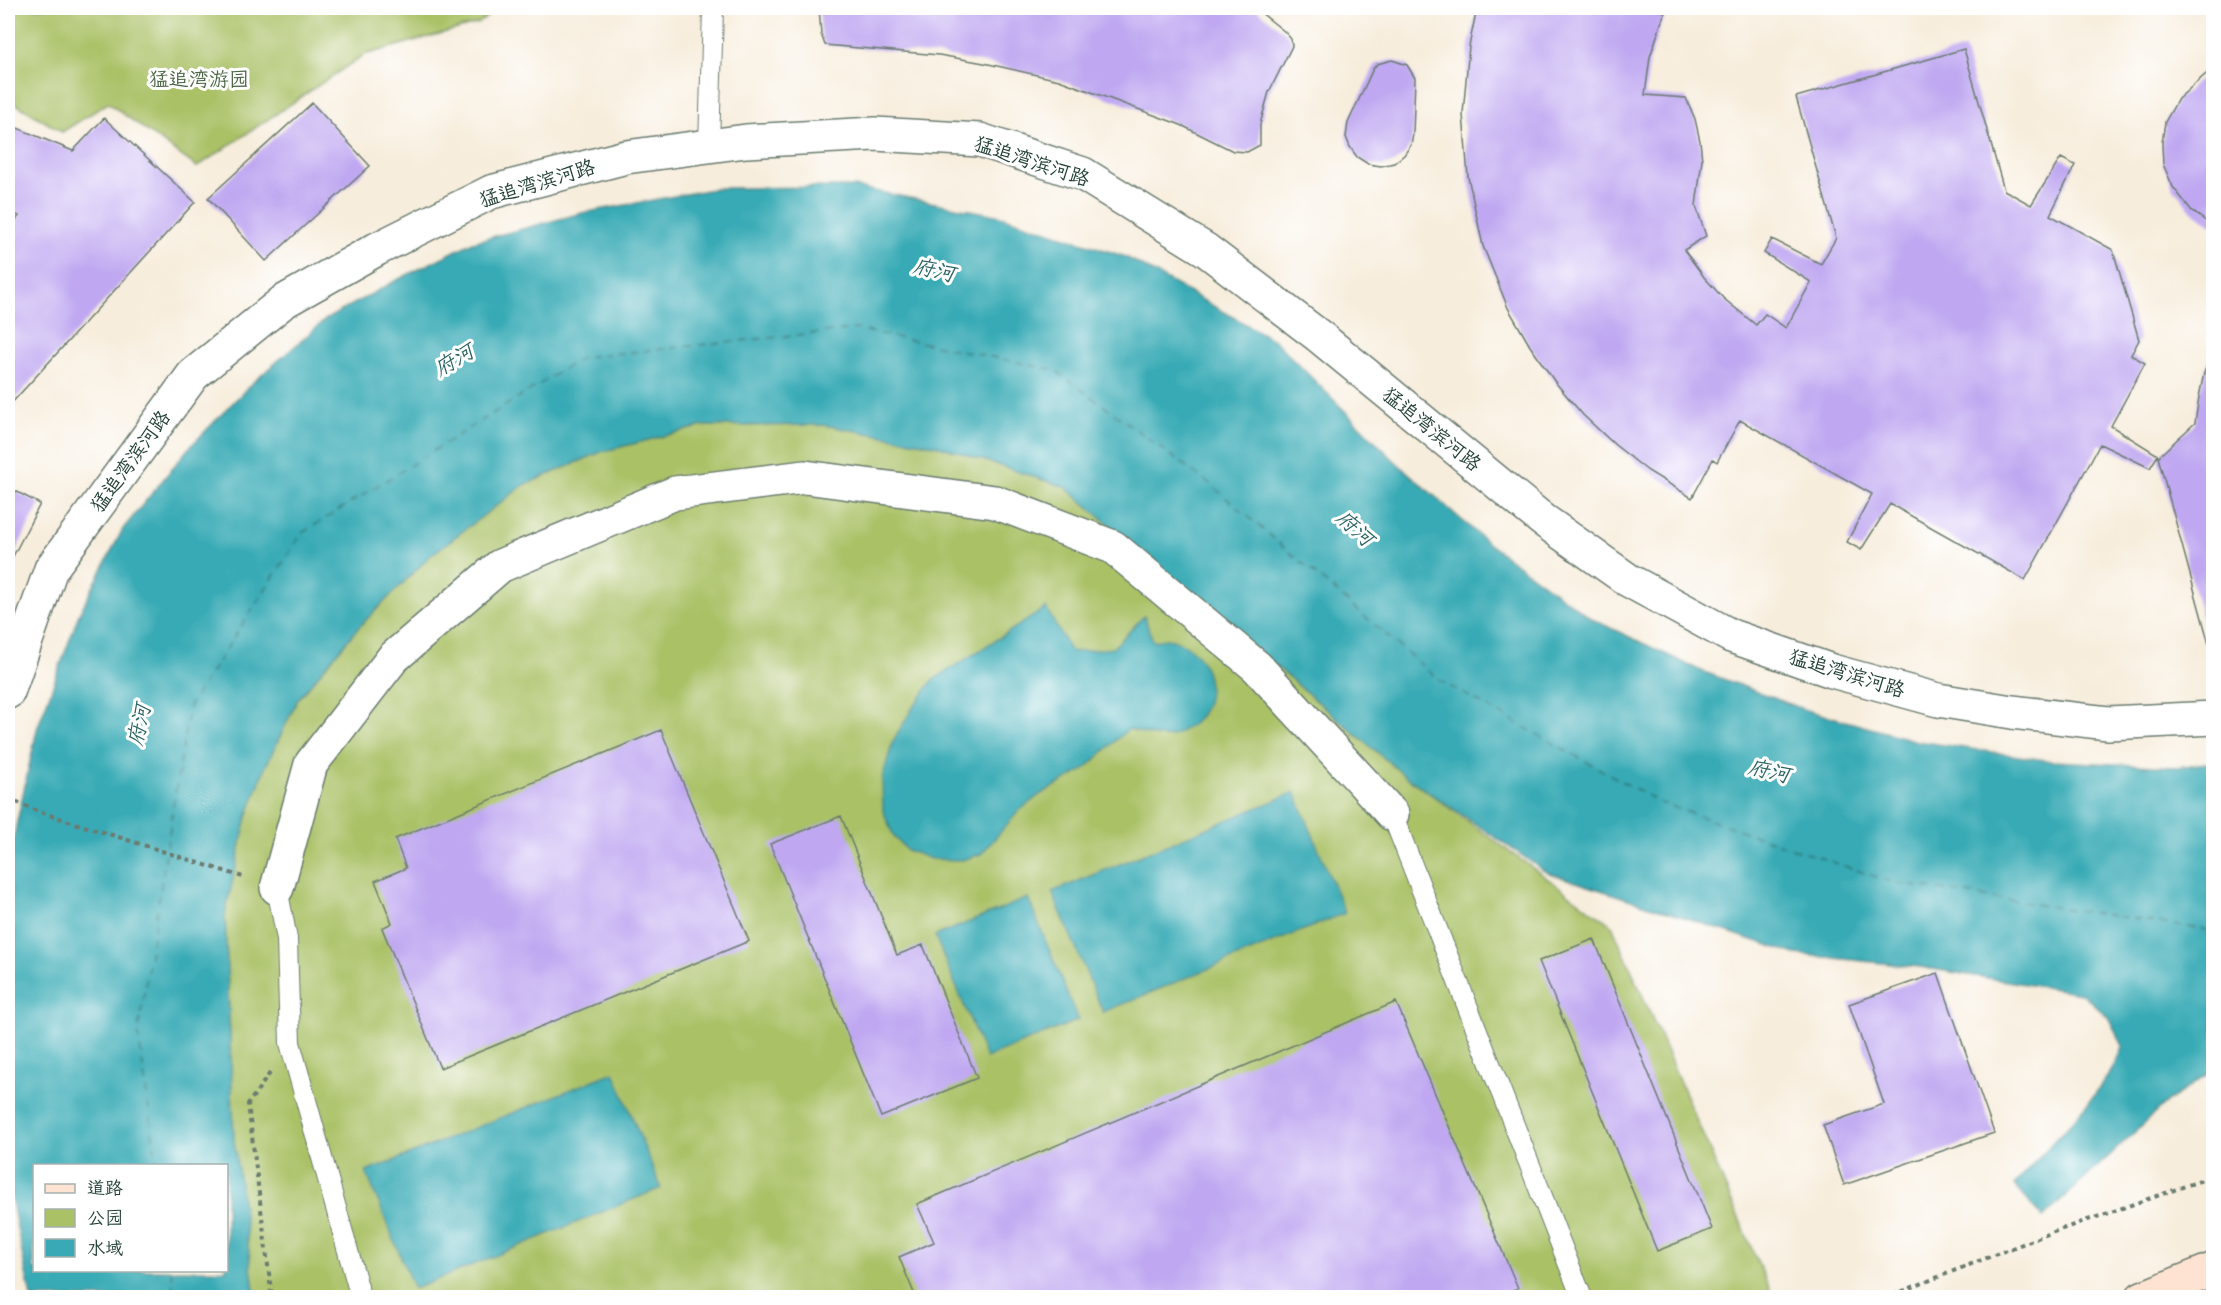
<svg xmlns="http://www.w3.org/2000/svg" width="2221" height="1305" font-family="'Balsamiq Sans','LXGW WenKai TC',sans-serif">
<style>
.green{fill:#aac166;stroke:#647f4d;stroke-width:1.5}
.water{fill:#39aab5;stroke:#2c7474;stroke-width:1.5;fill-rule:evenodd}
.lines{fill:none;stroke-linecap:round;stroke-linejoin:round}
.ferry{stroke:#286361;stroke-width:1.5;stroke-dasharray:8 6;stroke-linecap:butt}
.building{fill:#bfa8f1}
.lane-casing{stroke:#6b7b6f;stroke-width:22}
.street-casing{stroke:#6b7b6f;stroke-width:36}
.secondary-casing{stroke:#6b7b6f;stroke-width:36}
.path{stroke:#6b7b6f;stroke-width:4;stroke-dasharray:4.5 4.5;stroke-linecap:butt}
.lane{stroke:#fff;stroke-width:20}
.street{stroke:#fff;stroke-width:33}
.secondary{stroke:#fee3d2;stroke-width:33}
.labels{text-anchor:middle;stroke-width:6;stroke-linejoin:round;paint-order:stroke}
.park-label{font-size:20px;fill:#496543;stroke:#fff}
.street-label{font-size:20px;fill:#1f3d34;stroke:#fff}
.water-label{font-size:21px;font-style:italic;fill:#286361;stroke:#fff}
</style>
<rect width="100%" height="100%" fill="#fff"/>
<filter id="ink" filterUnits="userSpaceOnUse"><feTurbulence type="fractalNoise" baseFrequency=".0167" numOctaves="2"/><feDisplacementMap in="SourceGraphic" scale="12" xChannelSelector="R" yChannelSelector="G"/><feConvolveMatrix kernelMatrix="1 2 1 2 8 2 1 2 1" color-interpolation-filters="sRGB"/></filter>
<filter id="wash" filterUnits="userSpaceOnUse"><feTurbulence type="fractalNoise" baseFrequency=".008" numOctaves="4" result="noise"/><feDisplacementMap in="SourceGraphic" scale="24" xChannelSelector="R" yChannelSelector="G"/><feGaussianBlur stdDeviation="1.35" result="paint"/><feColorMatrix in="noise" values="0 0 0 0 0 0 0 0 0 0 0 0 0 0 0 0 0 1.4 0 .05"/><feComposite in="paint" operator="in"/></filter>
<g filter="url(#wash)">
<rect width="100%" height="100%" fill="#f7eddc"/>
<path class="green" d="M 8,8 L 498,8 L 479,23 L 364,55 L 197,167 L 108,103 L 62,132 L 8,99 Z
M 824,425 L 940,446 L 1065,487 L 1405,776 L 1612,925 L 1773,1297 L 255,1298 L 234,1140 L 225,914 L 247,817 L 264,770 L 298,699 L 358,628 L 431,555 L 524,485 L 601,452 L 703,426 Z"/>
<path class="water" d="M 854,187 L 1001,216 L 1126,257 L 1274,340 L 1396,462 L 1489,544 L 1592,619 L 1699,670 L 1806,710 L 1917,741 L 2052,761 L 2177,767 L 2213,762 L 2213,1071 L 2169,1100 L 2043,1218 L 2014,1185 L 2089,1102 L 2112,1070 L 2123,1046 L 2108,1017 L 2081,993 L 1920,967 L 1795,954 L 1546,872 L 1405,776 L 1065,487 L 940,446 L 824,425 L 703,426 L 601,452 L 524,485 L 431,555 L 358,628 L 298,699 L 264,770 L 247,817 L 225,914 L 234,1140 L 255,1297 L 31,1298 L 12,1203 L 8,1159 L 8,880 L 12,845 L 37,729 L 79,614 L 123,529 L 187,450 L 250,385 L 326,319 L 395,281 L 473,242 L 582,213 L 718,188 ZM 34,1166 L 226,1166 L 226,1270 L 34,1270 Z
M 1046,608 L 1071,652 L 1113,648 L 1144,616 L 1153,641 C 1157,641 1163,639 1167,639 C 1212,644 1225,707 1185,729 C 1180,732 1174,736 1169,737 C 1155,739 1141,732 1128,729 L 1084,770 L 1041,794 L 1019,811 L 981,854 L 962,860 L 931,859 L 907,850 L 894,837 L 883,811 L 882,779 L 893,741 L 912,709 L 933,680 Z
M 1295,792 L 1345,913 L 1103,1012 L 1052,892 Z
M 1028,898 L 1078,1020 L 986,1058 L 935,936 Z
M 614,1072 L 661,1188 L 414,1289 L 366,1172 Z"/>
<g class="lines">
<path class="ferry" d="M 157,1166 L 138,1032 L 189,706 L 302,533 L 583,357 L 856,329 L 1055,370 L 1210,484 L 1439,680 L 1661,803 L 1894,883 L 2214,931
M 171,1270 L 175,1298"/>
</g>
<g id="blocks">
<path class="building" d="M 819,8 L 1255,8 L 1285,32 L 1291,39 L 1292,46 L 1269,92 L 1260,124 L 1260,145 L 1247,152 L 1233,151 L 1181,125 L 1059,80 L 984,63 L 939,55 L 825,45 L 821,34 Z
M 1477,8 L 1654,8 L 1665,12 L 1650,57 L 1645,95 L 1686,98 L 1695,119 L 1700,141 L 1702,160 L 1696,206 L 1706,236 L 1684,250 L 1704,277 L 1723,298 L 1756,325 L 1765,314 L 1786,328 L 1811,282 L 1764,253 L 1772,239 L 1821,264 L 1836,238 L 1796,97 L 1964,49 L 2004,190 L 2031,205 L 2061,158 L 2075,165 L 2050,215 L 2113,250 L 2139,340 L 2131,355 L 2145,363 L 2111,426 L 2158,455 L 2150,468 L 2100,444 L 2025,580 L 1890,504 L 1861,550 L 1847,542 L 1872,494 L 1740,420 L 1717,462 L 1713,459 L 1692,498 L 1648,471 L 1615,445 L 1583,415 L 1555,382 L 1530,346 L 1508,308 L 1483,246 L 1468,177 L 1463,114 L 1469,46 Z
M 1392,60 L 1407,65 L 1415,78 L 1413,134 L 1411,145 L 1404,155 L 1394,163 L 1381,166 L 1368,164 L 1357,157 L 1350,147 L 1346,137 L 1348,123 L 1373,69 L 1377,64 Z
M 2214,67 L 2214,227 L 2192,211 L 2173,187 L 2163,164 L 2162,143 L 2165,122 L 2178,99 Z
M 312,103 L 370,166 L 266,261 L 208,198 Z
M 104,118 L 195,202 L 8,407 L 8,231 L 19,216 L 8,211 L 8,124 L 73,151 Z
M 2214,350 L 2214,648 L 2209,644 L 2158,457 L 2195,423 L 2199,397 L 2204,373 Z
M 8,487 L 40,504 L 8,566 Z
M 661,730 L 749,941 L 440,1068 L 382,928 L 392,923 L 375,881 L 406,868 L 395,839 Z
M 841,816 L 897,955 L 923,945 L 977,1078 L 881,1117 L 770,844 Z
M 1594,939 L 1712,1229 L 1657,1251 L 1539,961 Z
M 1938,973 L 1994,1133 L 1844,1185 L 1823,1125 L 1884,1104 L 1849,1004 Z
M 1396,1002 L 1518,1288 L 1496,1298 L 916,1298 L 899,1257 L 934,1242 L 917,1204 Z"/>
</g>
</g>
<g filter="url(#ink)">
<use href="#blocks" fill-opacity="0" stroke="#6b7b6f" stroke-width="1.5"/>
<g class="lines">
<defs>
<path id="lane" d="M 709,146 L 713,8
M 1392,814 L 1582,1298
M 277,888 L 287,939 L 290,1043 L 358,1287 L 359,1298"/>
<path id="street" d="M 8,692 L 51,569 L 193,375 L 283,302 L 377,249 L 491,192 L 626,157 L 746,141 L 875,134 L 980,140 L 1083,174 L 1206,250 L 1320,337 L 1543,520 L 1628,580 L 1731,636 L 1832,671 L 1938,700 L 2012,712 L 2108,723 L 2214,718
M 277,888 L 311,764 L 393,658 L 500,566 L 675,493 L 805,477 L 995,502 L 1113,547 L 1257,667 L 1392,814"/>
<path id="secondary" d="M 2142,1298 L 2214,1269"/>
</defs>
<use href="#lane" class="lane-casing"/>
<use href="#street" class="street-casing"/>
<use href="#secondary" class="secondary-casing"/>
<path class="path" d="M 8,798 L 34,810 L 246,878
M 270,1073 L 248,1104 L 272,1298
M 1885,1298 L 2045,1235 L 2214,1176"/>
<use href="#lane" class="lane"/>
<use href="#street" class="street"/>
<use href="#secondary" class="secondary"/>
</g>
</g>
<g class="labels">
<g class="park-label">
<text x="199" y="86">猛追湾游园</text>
</g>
<g class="street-label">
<text transform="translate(1032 161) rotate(18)" y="7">猛追湾滨河路</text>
<text transform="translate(537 183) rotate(-17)" y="7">猛追湾滨河路</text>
<text transform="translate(1432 429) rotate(39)" y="7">猛追湾滨河路</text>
<text transform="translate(130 461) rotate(-54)" y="7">猛追湾滨河路</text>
<text transform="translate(1847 673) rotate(17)" y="7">猛追湾滨河路</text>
</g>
<g class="water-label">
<text transform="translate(934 270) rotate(13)" y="7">府河</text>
<text transform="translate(454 360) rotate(-31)" y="7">府河</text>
<text transform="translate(1355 528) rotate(42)" y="7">府河</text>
<text transform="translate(139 725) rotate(-78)" y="7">府河</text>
<text transform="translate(1769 771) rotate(13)" y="7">府河</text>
</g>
</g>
<rect width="2221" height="1305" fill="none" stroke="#fff" stroke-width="30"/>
<rect x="33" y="1164" width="195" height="108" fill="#ffffff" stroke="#a5b1ae" stroke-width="1.5"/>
<rect x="45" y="1184" width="30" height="9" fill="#fee3d2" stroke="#a5b1ae" stroke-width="1.5"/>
<text x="87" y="1194" font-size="18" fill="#1f3d34">道路</text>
<rect x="45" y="1209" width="30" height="18" fill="#aac166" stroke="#a5b1ae" stroke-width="1.5"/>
<text x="87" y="1224" font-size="18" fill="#1f3d34">公园</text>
<rect x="45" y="1239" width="30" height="18" fill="#39aab5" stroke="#a5b1ae" stroke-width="1.5"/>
<text x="87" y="1254" font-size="18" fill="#1f3d34">水域</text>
</svg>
